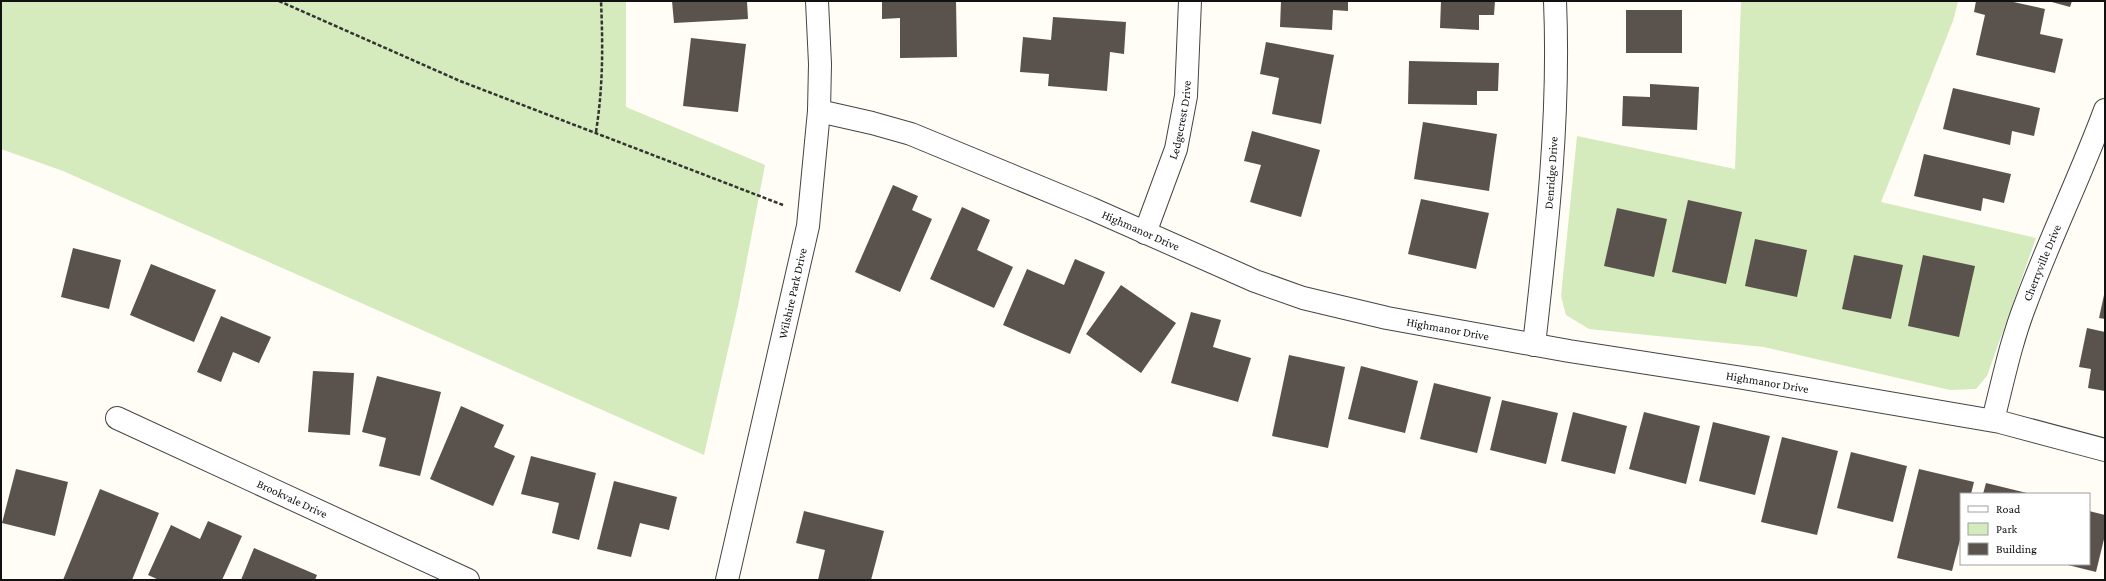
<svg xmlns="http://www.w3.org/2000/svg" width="2106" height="581" font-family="'Crimson Pro',serif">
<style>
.green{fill:#d5ebbd}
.building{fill:#5a524d}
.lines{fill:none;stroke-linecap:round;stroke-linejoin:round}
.minor-casing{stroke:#444;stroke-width:24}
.path{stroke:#333;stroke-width:2.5;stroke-dasharray:4 2;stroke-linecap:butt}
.minor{stroke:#fff;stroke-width:22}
.labels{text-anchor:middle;stroke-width:4;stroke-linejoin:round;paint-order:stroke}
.street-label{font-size:12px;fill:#111;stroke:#fff}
</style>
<rect width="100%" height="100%" fill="#fffdf5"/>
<path class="green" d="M 1,1 L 626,1 L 626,107 L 765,165 L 738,306 L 704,455 L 63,171 L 1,149 Z
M 1741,1 L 1958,1 L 1953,21 L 1881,202 L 2036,238 L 1987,376 L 1976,389 L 1950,390 L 1764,347 L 1589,329 L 1566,315 L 1561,296 L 1577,136 L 1735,169 Z"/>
<path class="building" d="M 672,1 L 747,1 L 748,19 L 674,23 Z
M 882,1 L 956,1 L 957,57 L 900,58 L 900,18 L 882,19 Z
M 1281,1 L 1348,1 L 1348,11 L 1333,10 L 1332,30 L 1280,27 Z
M 1441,1 L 1495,1 L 1494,15 L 1479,15 L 1479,30 L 1440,28 Z
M 1976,1 L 2009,1 L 2045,9 L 2040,34 L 2063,39 L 2055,73 L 1976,55 L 1985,15 L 1974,12 Z
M 2048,1 L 2072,1 L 2070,7 Z
M 1626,10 L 1682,10 L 1682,53 L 1626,53 Z
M 1053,17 L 1126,22 L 1124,54 L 1110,52 L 1107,91 L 1048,86 L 1049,74 L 1020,72 L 1023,37 L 1051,40 Z
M 691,38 L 746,44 L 738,112 L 683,106 Z
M 1266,42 L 1334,55 L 1321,124 L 1272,114 L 1279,78 L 1260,74 Z
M 1409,61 L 1499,63 L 1498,91 L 1477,91 L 1477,105 L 1408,104 Z
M 1650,84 L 1699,87 L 1697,130 L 1622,126 L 1623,96 L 1650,97 Z
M 1953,88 L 2040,108 L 2034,136 L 2012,131 L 2010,145 L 1943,129 Z
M 1423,122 L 1497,134 L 1489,191 L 1414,179 Z
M 1252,131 L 1320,150 L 1301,217 L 1250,202 L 1261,165 L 1244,161 Z
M 1924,154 L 2011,174 L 2004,203 L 1983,198 L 1981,211 L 1914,196 Z
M 893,185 L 918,196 L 912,210 L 932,219 L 900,292 L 855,272 Z
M 1421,199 L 1489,213 L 1476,269 L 1408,254 Z
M 1688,200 L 1742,212 L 1726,284 L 1672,272 Z
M 962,207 L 990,220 L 977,250 L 1013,267 L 994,308 L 930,279 Z
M 1617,208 L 1667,219 L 1654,277 L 1604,266 Z
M 1755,239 L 1807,250 L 1797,297 L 1745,286 Z
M 73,248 L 121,260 L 109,309 L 61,297 Z
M 1854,255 L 1903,265 L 1891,319 L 1842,309 Z
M 1923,255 L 1975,266 L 1959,337 L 1908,326 Z
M 1075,259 L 1105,272 L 1070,354 L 1003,325 L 1027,269 L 1064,285 Z
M 151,264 L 216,290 L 194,342 L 130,315 Z
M 1121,285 L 1176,323 L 1141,373 L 1086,334 Z
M 2104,295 L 2105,295 L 2105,319 L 2099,318 Z
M 1191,312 L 1221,320 L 1213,347 L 1251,358 L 1238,402 L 1171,383 Z
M 221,316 L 271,337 L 259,363 L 233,352 L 221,382 L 197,372 Z
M 2087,328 L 2105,332 L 2105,391 L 2088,388 L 2091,369 L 2079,367 Z
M 1289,355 L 1345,367 L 1328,448 L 1272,436 Z
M 1361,366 L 1418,381 L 1405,433 L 1348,419 Z
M 313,371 L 354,373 L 350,435 L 308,432 Z
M 377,376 L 441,392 L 420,476 L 379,466 L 386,438 L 362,432 Z
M 1434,383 L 1491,397 L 1477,453 L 1420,439 Z
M 1502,400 L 1558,413 L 1546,464 L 1490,450 Z
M 461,406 L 504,425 L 494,447 L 515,456 L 493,506 L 430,479 Z
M 1573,412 L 1627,426 L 1615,474 L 1561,461 Z
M 1644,412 L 1700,426 L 1686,484 L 1629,469 Z
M 1713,422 L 1770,436 L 1755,495 L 1699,481 Z
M 1782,437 L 1838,451 L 1817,535 L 1761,522 Z
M 1851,452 L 1907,466 L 1893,522 L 1837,508 Z
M 531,456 L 596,473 L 579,540 L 552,533 L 559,503 L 521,494 Z
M 16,469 L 68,482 L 55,536 L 2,523 Z
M 1919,469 L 1974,482 L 1971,494 L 1961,494 L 1961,536 L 1952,571 L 1897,558 Z
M 614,481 L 677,497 L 669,530 L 640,523 L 631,557 L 597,549 Z
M 1986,483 L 2027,493 L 2027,494 L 1983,494 Z
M 100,489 L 159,513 L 132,580 L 63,580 Z
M 804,511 L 884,531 L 871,580 L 818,580 L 825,550 L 796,543 Z
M 2089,511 L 2105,515 L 2105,535 L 2096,572 L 2068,565 L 2089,564 Z
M 208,521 L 242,536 L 222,580 L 159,580 L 148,575 L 171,525 L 200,539 Z
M 254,548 L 317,575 L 315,580 L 241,580 Z"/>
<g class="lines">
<defs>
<g id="minor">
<path id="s1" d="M 819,111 L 872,123 L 911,134 L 1090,208 L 1255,281 L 1303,298 L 1387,318 L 1569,351 L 1743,378 L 2000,422 L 2105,450"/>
<path id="s2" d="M 1145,233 L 1176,149 L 1186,96 L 1190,1"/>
<path id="s3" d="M 1534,345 C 1547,231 1560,116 1555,1"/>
<path id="s4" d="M 117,418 L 468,580"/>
<path id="s5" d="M 1993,420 C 2003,381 2011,341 2026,303 C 2050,238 2081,175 2105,110"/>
<path id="s6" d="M 727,580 L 808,226 L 819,111 L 820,64 L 817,1"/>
</g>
</defs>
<use href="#minor" class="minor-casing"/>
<path class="path" d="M 279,1 L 460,81 L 783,205
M 596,132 C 603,87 603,47 601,1"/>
<use href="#minor" class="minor"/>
</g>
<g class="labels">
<g class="street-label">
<text dy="4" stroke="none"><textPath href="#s2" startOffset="119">Ledgecrest Drive</textPath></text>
<text dy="4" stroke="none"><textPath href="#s3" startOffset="173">Denridge Drive</textPath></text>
<text dy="4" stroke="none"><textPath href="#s1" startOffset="344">Highmanor Drive</textPath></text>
<text dy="4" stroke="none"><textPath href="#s5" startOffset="165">Cherryville Drive</textPath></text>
<text dy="4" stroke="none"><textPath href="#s6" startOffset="294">Wilshire Park Drive</textPath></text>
<text dy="4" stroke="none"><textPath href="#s1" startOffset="668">Highmanor Drive</textPath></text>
<text dy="4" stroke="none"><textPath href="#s1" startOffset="992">Highmanor Drive</textPath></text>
<text dy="4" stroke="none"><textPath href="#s4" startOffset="193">Brookvale Drive</textPath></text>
</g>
</g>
<rect width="2106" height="581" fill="none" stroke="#111111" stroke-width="4"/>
<rect x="1960" y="493" width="130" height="72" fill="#ffffff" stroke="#a0a0a0"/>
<rect x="1968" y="506" width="20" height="6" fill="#ffffff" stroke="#a0a0a0"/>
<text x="1996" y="513" font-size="12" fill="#111111">Road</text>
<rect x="1968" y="523" width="20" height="12" fill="#d5ebbd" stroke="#a0a0a0"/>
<text x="1996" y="533" font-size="12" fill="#111111">Park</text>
<rect x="1968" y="543" width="20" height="12" fill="#5a524d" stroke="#a0a0a0"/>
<text x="1996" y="553" font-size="12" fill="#111111">Building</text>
</svg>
